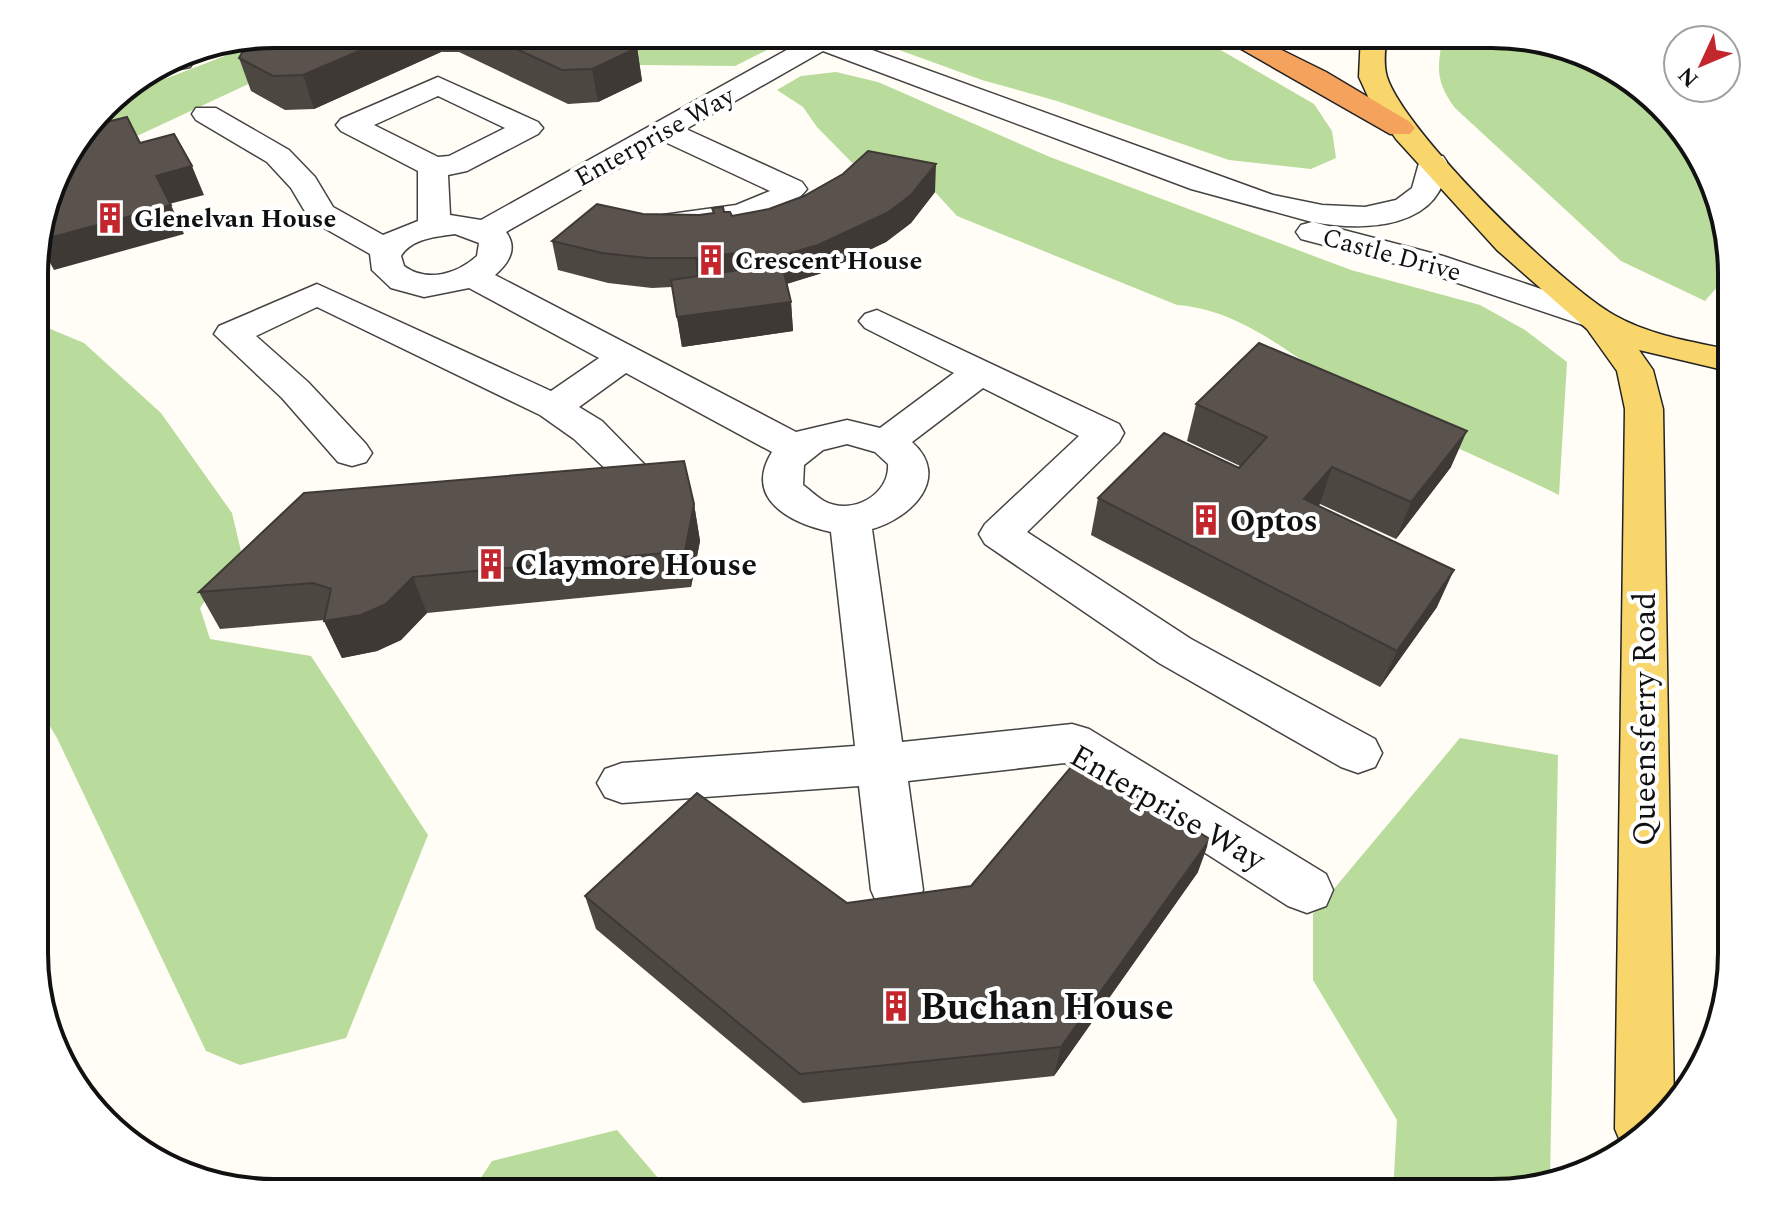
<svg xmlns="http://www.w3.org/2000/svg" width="1766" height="1227" font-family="Spectral,serif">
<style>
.forest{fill:#b9dc9c}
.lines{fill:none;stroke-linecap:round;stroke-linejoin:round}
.minor-casing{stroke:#444;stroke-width:3}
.major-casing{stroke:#222;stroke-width:3}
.highway-casing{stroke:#222;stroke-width:3}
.minor{fill:#fff;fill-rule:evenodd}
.major{fill:#f9d66b;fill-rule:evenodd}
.highway{fill:#f5a25d;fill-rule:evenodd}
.wall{fill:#4d4742}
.shaded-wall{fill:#3f3936}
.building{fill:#5a524d;stroke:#3f3936;stroke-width:2}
.labels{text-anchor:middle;stroke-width:8;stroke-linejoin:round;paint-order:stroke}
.far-street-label{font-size:26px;fill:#111;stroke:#fff}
.far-poi-label{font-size:26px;font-weight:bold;fill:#111;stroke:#fff;text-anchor:start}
.poi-label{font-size:32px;font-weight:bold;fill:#111;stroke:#fff;text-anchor:start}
.street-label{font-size:32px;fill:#111;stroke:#fff}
.near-poi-label{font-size:38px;font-weight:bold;fill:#111;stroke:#fff;text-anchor:start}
.rim{fill:none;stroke:#111;stroke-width:4}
</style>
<rect width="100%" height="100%" fill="#fffdf5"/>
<path class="forest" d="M 282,34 L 257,80 L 137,136 L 63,163 L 110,100 Z
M 572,34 L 764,34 L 767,50 L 735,66 L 640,65 Z
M 855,34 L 1193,34 L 1314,104 L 1332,131 L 1336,158 L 1311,169 L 1229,160 L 1057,101 L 982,80 Z
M 1443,34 L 1507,34 L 1569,47 L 1638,83 L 1700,155 L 1732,259 L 1732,279 L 1725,278 L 1705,301 L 1621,261 L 1455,108 C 1434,79 1438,68 1443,34 Z
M 836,72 L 878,82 L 1050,157 L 1351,270 L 1480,305 L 1525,330 L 1567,362 L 1559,495 C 1492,462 1420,434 1355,395 C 1298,362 1246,310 1177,305 L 957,216 L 935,192 L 868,179 L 817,127 L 803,107 L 777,90 L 801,76 Z
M 36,323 L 84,343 L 161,413 L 232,513 L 241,551 L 200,608 L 210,639 L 311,656 L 428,835 L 346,1038 L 240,1065 L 206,1051 L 57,738 L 36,703 Z
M 1460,738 L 1558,755 L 1550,1180 L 1492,1193 L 1393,1193 L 1397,1120 L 1313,980 L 1313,914 Z
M 617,1130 L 671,1193 L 471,1193 L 492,1161 Z"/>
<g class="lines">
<defs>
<path id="minor" d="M 791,34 L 828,34 L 1273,195 L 1322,205 L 1365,207 L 1396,200 L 1412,188 L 1421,156 L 1443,156 L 1447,162 C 1444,229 1364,232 1313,222 L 1443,256 L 1607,311 L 1612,318 L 1607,325 L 1595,328 L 1583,325 L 1419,270 L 1301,239 L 1296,232 L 1301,225 L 1312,222 L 1191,189 L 823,51 L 686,129 L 802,182 L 807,189 C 784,221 699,238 663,229 L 658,222 L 663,215 L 736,205 L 770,191 L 665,142 L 506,232 C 518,248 509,263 495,275 L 796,432 L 847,420 L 880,428 L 954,373 L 865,328 L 859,321 L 865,314 L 877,310 L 1119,424 L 1124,433 L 1119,442 L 1027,532 L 1191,639 L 1375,739 L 1382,753 L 1375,767 L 1358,773 L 1341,767 L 1159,663 L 985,544 L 979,534 L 985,524 L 1079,436 L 983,388 L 912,442 C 952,478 911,518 872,529 L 902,742 L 1072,724 L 1089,729 L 1326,874 L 1333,890 L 1326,906 L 1307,913 L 1288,906 L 1065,763 L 908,781 L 923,890 L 916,906 L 897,913 L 878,906 L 871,890 L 859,786 L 622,803 L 605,797 L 597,783 L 605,769 L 622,763 L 855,746 L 831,532 C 790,523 743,499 772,452 L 626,373 L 579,407 L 602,421 L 645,465 L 639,474 L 625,478 L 611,474 L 574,439 L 540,415 L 317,307 L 256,336 L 308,382 L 366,444 L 372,453 L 366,462 L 352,466 L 338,462 L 282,398 L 214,334 L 219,326 L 317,284 L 551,391 L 599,358 L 469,288 L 424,297 L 391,288 L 372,270 L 370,254 L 310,220 L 291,188 L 267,162 L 196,120 L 192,114 L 196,108 L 216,108 L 289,150 L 315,177 L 333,207 L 383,235 L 418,221 L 418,171 L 341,131 L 336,125 L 341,119 L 438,77 L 538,122 L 543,128 L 538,134 L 467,171 L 448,175 L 450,215 L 481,220 L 801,42 ZM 438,96 L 505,128 L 449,156 L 438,157 L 374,125 ZM 455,234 L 479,243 L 477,256 C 457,274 427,283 404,266 L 401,256 C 412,238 436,237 455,234 ZM 847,444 L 875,452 L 888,464 C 890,495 852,516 824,501 C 817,497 810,490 803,485 L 804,465 L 823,450 Z
M 183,52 L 194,61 L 190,67 L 180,69 L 164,64 Z"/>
<path id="major" d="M 1361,34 L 1387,34 C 1385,48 1383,64 1387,77 C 1405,133 1562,286 1614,315 C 1649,335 1692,342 1732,350 L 1732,372 L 1639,350 L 1653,370 L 1663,409 L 1674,1105 L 1623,1148 L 1615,1129 L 1625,409 L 1617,371 L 1587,329 L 1497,250 L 1396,139 L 1370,101 L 1359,77 Z"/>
<path id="highway" d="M 1215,34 L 1249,34 L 1326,72 L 1410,122 L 1415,128 L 1410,134 L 1390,134 Z"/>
</defs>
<use href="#minor" class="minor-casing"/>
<use href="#major" class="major-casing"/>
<use href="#highway" class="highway-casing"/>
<use href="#minor" class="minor"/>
<use href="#major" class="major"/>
<use href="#highway" class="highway"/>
</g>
<path class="wall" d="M 277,34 L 635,34 L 642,81 L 598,102 L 568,104 L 459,52 L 441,52 L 314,109 L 285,110 L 251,91 L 239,58 Z
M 935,192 L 911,223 L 886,242 L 819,274 L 787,284 L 791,302 L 793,331 L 682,347 L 672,287 L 652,288 L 608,283 L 558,270 L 552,241 L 643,214 L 699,215 L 713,213 L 712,208 L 732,216 Z
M 1196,404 L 1451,467 L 1396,539 L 1320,504 L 1318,505 L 1437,607 L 1380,687 L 1091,535 L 1098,498 L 1239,468 L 1240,466 L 1187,441 Z
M 694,504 L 700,541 L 691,587 L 427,613 L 401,640 L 377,651 L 342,658 L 324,621 L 325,620 L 220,629 L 199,592 Z
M 1198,872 L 1054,1076 L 803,1103 L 596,929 L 585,896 L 847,903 Z"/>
<path class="shaded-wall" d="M 399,34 L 437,34 L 441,52 L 314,109 L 303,75 Z
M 635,34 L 642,81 L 598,102 L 592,69 Z
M 936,164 L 935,192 L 911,223 L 886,242 L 819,274 L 782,285 L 780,256 Z
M 192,166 L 204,195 L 169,204 L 156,176 Z
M 171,205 L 184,234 L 54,270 L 38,241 Z
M 736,253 L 738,282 L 698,287 L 695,258 Z
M 791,302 L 793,331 L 682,347 L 677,317 Z
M 1467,431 L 1451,467 L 1396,539 L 1411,502 Z
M 1332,467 L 1320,504 L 1292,536 L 1304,499 Z
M 694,504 L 700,541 L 691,587 L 685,551 Z
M 1454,570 L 1437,607 L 1380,687 L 1397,651 Z
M 413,577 L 427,613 L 401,640 L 377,651 L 342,658 L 324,621 Z
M 1210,839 L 1198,872 L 1054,1076 L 1061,1047 Z"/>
<path class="building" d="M 277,34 L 399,34 L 303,75 L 273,76 L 239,58 L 245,47 Z
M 484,34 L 635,34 L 637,48 L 592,69 L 562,70 Z
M 127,117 L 140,143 L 174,134 L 192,166 L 156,176 L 171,205 L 38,241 L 59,168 L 91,126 Z
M 868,151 L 936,164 L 911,195 L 887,213 L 818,245 L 780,256 L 791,302 L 677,317 L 671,280 L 740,270 L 736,253 L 695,258 L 647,258 L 602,253 L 552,241 L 597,204 L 643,214 L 699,215 L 714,213 L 712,208 L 723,207 L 724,212 L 730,212 L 732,216 L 769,209 L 804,196 L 843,174 Z
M 1259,343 L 1467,431 L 1411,502 L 1332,467 L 1304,499 L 1454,570 L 1397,651 L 1098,498 L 1164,433 L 1239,468 L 1267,437 L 1196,404 Z
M 684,461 L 694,504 L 685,551 L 413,577 L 386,604 L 361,615 L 324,621 L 331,589 L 313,583 L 199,592 L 304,493 Z
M 1077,760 L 1210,839 L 1061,1047 L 800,1074 L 585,896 L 697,793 L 847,903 L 971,886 Z"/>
<defs>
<symbol id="building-bare" viewBox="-9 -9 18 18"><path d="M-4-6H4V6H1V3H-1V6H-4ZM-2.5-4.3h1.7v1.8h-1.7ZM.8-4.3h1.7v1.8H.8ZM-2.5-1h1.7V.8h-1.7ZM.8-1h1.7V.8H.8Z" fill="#c4262e" stroke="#fff" stroke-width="2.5" paint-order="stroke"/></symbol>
</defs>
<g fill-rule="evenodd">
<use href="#building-bare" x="88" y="196" width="44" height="44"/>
<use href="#building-bare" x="689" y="238" width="44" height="44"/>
<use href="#building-bare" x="1184" y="498" width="44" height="44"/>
<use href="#building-bare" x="469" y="542" width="44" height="44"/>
<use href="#building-bare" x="874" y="984" width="44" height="44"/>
</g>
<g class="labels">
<g class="far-street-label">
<text transform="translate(654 136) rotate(-29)" y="9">Enterprise Way</text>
<text transform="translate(1392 254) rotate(15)" y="9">Castle Drive</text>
</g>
<g class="far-poi-label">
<text x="134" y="227">Glenelvan House</text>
<text x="735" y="269">Crescent House</text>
</g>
<g class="poi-label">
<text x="1230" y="531">Optos</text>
<text x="515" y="575">Claymore House</text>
</g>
<g class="street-label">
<text transform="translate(1644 719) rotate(-90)" y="11">Queensferry Road</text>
<text transform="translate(1168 807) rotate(30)" y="11">Enterprise Way</text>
</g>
<g class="near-poi-label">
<text x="920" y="1019">Buchan House</text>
</g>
</g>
<path d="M0 0H1766V1227H0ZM274 48H1492A226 226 0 0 1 1718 274V953A226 226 0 0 1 1492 1179H274A226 226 0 0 1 48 953V274A226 226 0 0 1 274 48Z" fill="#fff" fill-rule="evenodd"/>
<path class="rim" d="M274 48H1492A226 226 0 0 1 1718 274V953A226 226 0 0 1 1492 1179H274A226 226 0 0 1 48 953V274A226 226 0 0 1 274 48Z"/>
<g transform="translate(1702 64) rotate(226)"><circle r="38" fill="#ffffff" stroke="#a0a0a0" stroke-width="2"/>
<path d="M0-6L14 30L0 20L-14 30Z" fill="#c4262e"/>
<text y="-12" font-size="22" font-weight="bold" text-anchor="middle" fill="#111111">N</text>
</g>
</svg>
